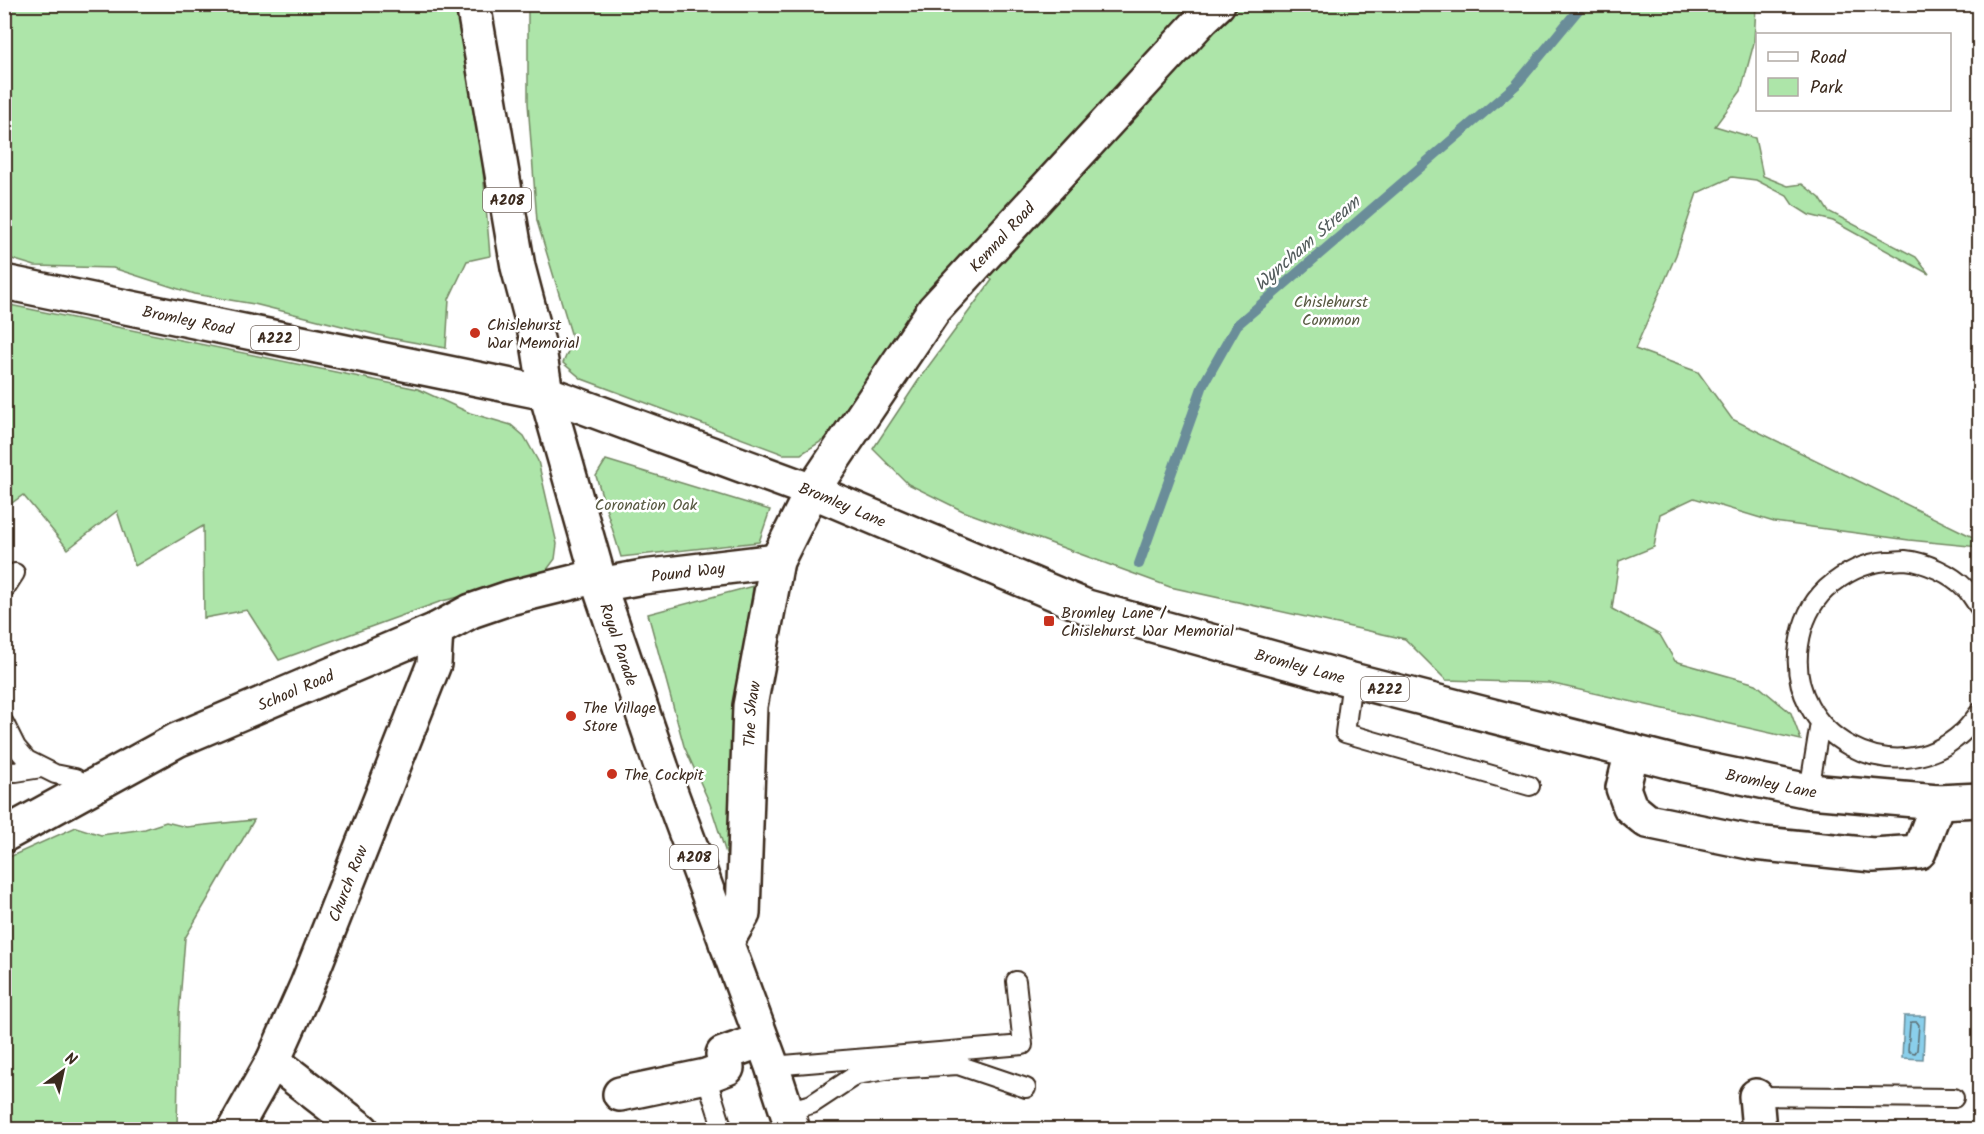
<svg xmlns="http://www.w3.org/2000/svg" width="1984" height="1134" font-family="Kalam,sans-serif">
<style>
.green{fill:#ade5a9;stroke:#748864;stroke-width:1.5}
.water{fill:#8acfeb;stroke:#6a8d99;stroke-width:1.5}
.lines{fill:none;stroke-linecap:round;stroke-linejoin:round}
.shore{stroke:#5b6c70;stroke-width:1.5}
.stream{stroke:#6a8d99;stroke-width:10}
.service-casing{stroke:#3b2a1e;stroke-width:22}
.minor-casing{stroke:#3b2a1e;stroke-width:38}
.tertiary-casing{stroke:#3b2a1e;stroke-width:38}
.primary-casing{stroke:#3b2a1e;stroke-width:38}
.service{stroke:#fff;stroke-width:18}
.minor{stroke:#fff;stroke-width:33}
.tertiary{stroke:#fff;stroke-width:33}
.primary{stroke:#fff;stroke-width:33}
.poi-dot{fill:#c8321e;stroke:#fff;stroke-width:2}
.labels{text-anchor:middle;stroke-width:5;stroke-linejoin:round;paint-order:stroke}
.shield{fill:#fff;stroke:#766a62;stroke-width:1.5}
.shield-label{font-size:15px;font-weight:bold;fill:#3b2a1e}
.street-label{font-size:16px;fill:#3b2a1e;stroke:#fff}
.park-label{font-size:16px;fill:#585941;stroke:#fff}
.poi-label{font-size:16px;fill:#3b2a1e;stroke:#fff;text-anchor:start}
.water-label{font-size:18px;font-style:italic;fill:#535c5c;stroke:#fff}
</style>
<rect width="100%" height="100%" fill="#fff"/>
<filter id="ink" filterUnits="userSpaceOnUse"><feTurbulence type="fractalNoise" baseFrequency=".0167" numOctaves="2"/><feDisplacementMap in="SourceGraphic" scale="12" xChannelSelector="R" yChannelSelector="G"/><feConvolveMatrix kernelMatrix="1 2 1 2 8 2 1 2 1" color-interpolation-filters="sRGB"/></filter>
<g filter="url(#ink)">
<path class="green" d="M 5,5 L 465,5 L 473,48 L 490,256 L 467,261 L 449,299 L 446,348 L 390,338 L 254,304 L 194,294 L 113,268 L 35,266 L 5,257 Z
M 528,5 L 1756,5 L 1754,43 L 1741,91 L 1715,126 L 1755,138 L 1763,176 L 1788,186 L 1802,184 L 1820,198 L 1828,211 L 1916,257 L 1929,274 L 1833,221 L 1809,215 L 1793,205 L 1787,196 L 1756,180 L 1732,177 L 1697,193 L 1676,255 L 1635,349 L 1698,372 L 1732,419 L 1979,540 L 1979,547 L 1909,540 L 1774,522 L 1694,498 L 1660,514 L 1654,547 L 1619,561 L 1612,609 L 1660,635 L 1675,661 L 1756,684 L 1791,713 L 1801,740 L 1549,683 L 1446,680 L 1405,639 L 1170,587 L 963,511 L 908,484 L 873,449 L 922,375 L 992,280 L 972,263 L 833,434 L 801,454 L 783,454 L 582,379 L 563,363 L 573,340 L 537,221 L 528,103 Z
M 5,304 L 418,389 L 470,413 L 511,425 L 524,436 L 538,461 L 557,544 L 555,559 L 546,571 L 529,581 L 442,601 L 279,660 L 247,610 L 204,618 L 203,526 L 135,566 L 117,511 L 68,549 L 23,495 L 5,508 Z
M 606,460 L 770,510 L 759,542 L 621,557 L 596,476 Z
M 753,586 L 748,636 L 735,881 L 710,804 L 684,746 L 648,614 Z
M 254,820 L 185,938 L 179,1014 L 177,1129 L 5,1129 L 5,859 L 76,827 L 101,835 L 145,829 L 166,822 L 186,827 Z"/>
<path class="water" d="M 1904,1016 L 1925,1016 L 1923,1059 L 1902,1058 Z"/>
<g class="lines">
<path class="shore" d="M 1912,1022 L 1917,1022 L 1919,1025 L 1917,1050 L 1915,1053 L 1910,1052 L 1908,1050 L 1910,1024 Z"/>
<path class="stream" d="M 1139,564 L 1203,385 L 1237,325 L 1516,85 L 1583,4"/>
<defs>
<path id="service" d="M 4,590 L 15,573
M 1980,608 C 1975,602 1971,594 1966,589 C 1952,574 1926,562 1905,560 C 1900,560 1893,561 1887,561 C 1863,563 1844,573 1826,589 C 1810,604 1802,624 1799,645 C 1785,735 1894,795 1962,733 C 1969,727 1974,719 1980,712
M 1352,680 L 1345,733 L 1530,786
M 4,723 L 16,747 L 27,760 L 55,774 L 75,778 L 92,788
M 4,771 L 16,772 L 41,768
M 1809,791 L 1820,723
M 772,1066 L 1023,1045 L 1016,981
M 706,1076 L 723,1130
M 1756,1096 L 1954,1098
M 786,1111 L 812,1104 L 856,1075 L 892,1069 L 958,1065 L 1026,1088"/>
<g id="minor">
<path id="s1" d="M 599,585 L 643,577 L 777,561"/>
<path d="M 1632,751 L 1623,788 L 1630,807 L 1647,821 L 1754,843 L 1873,855 L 1919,852 L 1938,802"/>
<path id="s2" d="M 726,943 L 743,914 L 750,706 L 777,561 L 812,491"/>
<path d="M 273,1061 L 362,1130"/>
<path d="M 620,1094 L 706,1076 L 727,1068 L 723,1054 L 762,1040"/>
<path d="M 1756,1096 L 1759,1130"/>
<path id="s3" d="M 234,1130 L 273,1061 L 307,985 L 434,664 L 436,630"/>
</g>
<g id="tertiary">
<path id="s4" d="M 812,491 L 934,310 L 1203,18 L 1218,4"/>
<path id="s5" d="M 4,835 L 177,740 L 436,630 L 471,611 L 509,598 L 598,576"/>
</g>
<g id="primary">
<path id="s6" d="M 473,4 L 518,267 L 538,343 L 546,393 L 598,576 L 599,585 L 662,769 L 772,1066 L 793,1130"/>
<path id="s7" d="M 4,282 L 546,393 L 812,491 L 1087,607 L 1352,680 L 1684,765 L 1809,791 L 1938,802 L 1980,800"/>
</g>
</defs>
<use href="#service" class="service-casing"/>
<use href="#minor" class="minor-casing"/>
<use href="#tertiary" class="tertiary-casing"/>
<use href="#primary" class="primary-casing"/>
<use href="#service" class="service"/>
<use href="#minor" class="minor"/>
<use href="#tertiary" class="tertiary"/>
<use href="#primary" class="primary"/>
</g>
</g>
<g class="poi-dot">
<circle cx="475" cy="333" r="6"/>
<rect x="1043" y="615" width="12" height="12" rx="3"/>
<circle cx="571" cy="716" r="6"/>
<circle cx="612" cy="774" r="6"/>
</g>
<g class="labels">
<g class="shield">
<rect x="483" y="188" width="48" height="24" rx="4.5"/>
<rect x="251" y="326" width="48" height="24" rx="4.5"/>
<rect x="1361" y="677" width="48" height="24" rx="4.5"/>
<rect x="670" y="845" width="48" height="24" rx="4.5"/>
</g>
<g class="shield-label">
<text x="507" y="205">A208</text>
<text x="275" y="343">A222</text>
<text x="1385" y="694">A222</text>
<text x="694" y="862">A208</text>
</g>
<g class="street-label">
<text dy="6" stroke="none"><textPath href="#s4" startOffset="318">Kemnal Road</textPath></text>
<text dy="6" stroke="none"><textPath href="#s7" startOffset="188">Bromley Road</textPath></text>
<text dy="6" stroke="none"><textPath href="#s7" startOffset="870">Bromley Lane</textPath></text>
<text dy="6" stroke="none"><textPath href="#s1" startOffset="90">Pound Way</textPath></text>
<text dy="6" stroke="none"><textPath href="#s6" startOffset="658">Royal Parade</textPath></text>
<text dy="6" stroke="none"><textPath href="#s7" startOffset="1356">Bromley Lane</textPath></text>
<text dy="6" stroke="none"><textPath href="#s5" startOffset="326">School Road</textPath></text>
<text dy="6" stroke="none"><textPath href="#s2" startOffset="234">The Shaw</textPath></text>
<text dy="6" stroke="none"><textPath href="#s7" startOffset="1842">Bromley Lane</textPath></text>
<text dy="6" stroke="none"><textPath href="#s3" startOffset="272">Church Row</textPath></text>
</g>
<g class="park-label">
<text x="1331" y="307">Chislehurst<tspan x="1331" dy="18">Common</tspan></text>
<text x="646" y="510">Coronation Oak</text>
</g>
<g class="poi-label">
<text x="487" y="330">Chislehurst<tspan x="487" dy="18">War Memorial</tspan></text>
<text x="1061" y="618">Bromley Lane /<tspan x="1061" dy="18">Chislehurst War Memorial</tspan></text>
<text x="583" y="713">The Village<tspan x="583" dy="18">Store</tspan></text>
<text x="624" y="780">The Cockpit</text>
</g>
<g class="water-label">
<text transform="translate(1307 243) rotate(-41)" y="6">Wyncham Stream</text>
</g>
</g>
<rect width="1984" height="1134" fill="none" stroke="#fff" stroke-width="24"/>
<rect x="12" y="12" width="1960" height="1110" fill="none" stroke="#3b2a1e" stroke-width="2" filter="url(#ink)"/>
<rect x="1756" y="33" width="195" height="78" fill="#ffffff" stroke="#b1aaa5" stroke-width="1.5"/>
<rect x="1768" y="52" width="30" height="9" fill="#ffffff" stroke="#b1aaa5" stroke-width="1.5"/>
<text x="1810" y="63" font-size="18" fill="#3b2a1e">Road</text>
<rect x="1768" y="78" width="30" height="18" fill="#ade5a9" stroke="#b1aaa5" stroke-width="1.5"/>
<text x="1810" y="93" font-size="18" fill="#3b2a1e">Park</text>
<g transform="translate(63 1071) rotate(33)" stroke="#ffffff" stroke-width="4.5" paint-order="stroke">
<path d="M0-4.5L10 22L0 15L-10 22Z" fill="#3b2a1e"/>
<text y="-9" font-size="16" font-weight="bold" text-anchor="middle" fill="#3b2a1e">N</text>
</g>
</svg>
